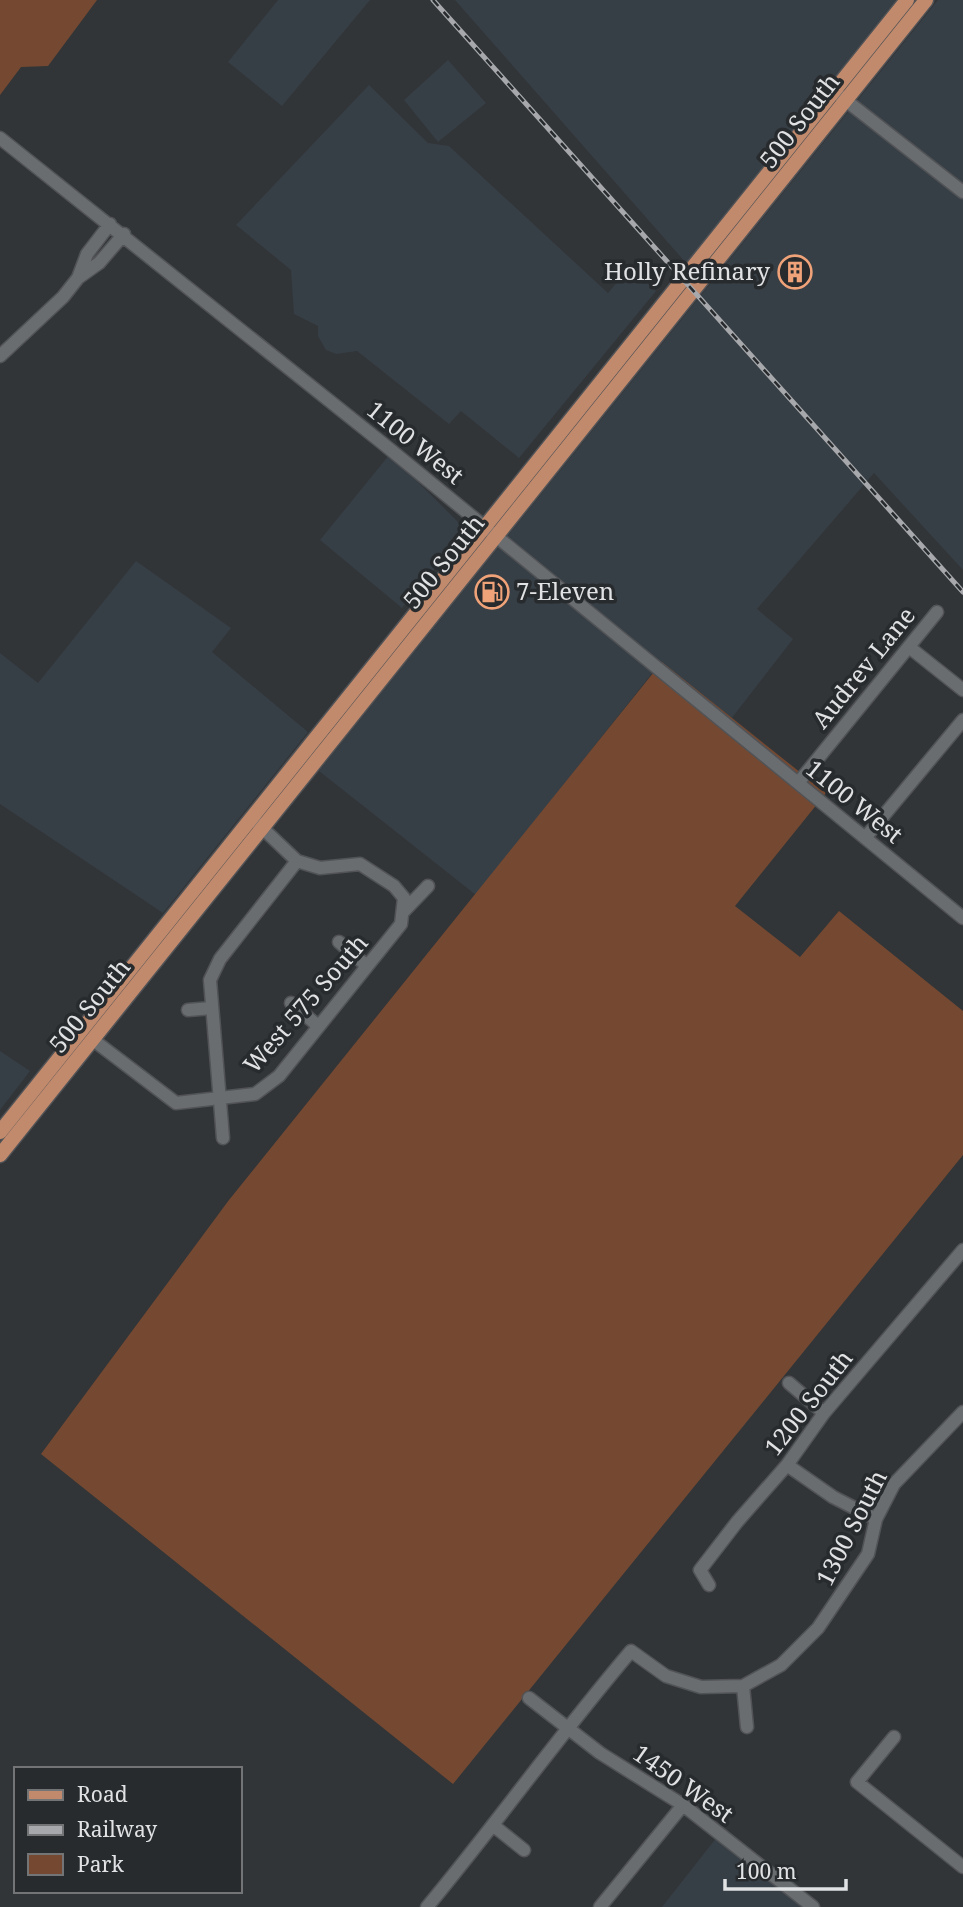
<svg xmlns="http://www.w3.org/2000/svg" width="963" height="1907" font-family="'Noto Serif',serif">
<style>
.built{fill:#373f46}
.green{fill:#754931}
.lines{fill:none;stroke-linecap:round;stroke-linejoin:round}
.minor-casing{stroke:#515356;stroke-width:15}
.major-casing{stroke:#515356;stroke-width:17}
.minor{stroke:#6a6d70;stroke-width:12}
.major{stroke:#c28a6c;stroke-width:14}
.rail-casing{stroke:#a6a8ab;stroke-width:5}
.rail{stroke:#282b2d;stroke-width:2.5;stroke-dasharray:8;stroke-linecap:butt}
.labels{text-anchor:middle;stroke-width:7;stroke-linejoin:round;paint-order:stroke}
.street-label{font-size:24px;fill:#e0e2e4;stroke:#282b2d}
.poi-label{font-size:24px;fill:#e0e2e4;stroke:#282b2d;text-anchor:end}
</style>
<rect width="100%" height="100%" fill="#323538"/>
<path class="built" d="M 278,0 L 370,0 L 282,106 L 228,62 Z
M 455,0 L 896,0 L 686,263 Z
M 938,0 L 963,0 L 963,570 L 874,473 L 757,609 L 793,639 L 731,719 L 661,662 L 476,895 L 319,771 Z
M 448,60 L 486,103 L 438,142 L 404,100 Z
M 369,85 L 428,143 L 449,146 L 608,293 L 630,267 L 656,291 L 519,458 L 461,411 L 449,424 L 357,351 L 336,354 L 326,350 L 318,336 L 318,326 L 294,314 L 291,270 L 236,225 Z
M 390,454 L 460,524 L 461,537 L 402,608 L 320,540 Z
M 136,561 L 231,628 L 212,652 L 308,732 L 163,913 L 0,804 L 0,653 L 38,683 Z
M 0,1051 L 30,1071 L 0,1110 Z
M 717,1837 L 804,1907 L 662,1907 Z"/>
<path class="green" d="M 0,0 L 97,0 L 48,66 L 21,67 L 0,95 Z
M 662,662 L 826,793 L 735,906 L 800,957 L 839,911 L 963,1011 L 963,1155 L 453,1784 L 41,1454 L 229,1200 Z"/>
<g class="lines">
<defs>
<path id="minor" d="M 839,95 L 963,192
M 0,138 L 381,442 L 963,918
M 78,278 L 99,263 L 124,234
M 0,356 L 63,297 L 78,278 L 87,254 L 110,224
M 909,647 L 963,690
M 798,783 L 937,612
M 865,838 L 963,720
M 404,911 L 428,886
M 339,942 L 367,966
M 291,1003 L 317,1025
M 188,1010 L 212,1008
M 92,1039 L 176,1103 L 255,1094 L 279,1076 L 401,924 L 404,898 L 394,886 L 360,864 L 320,868 L 297,861 L 255,821
M 223,1138 L 210,980 L 220,959 L 297,861
M 789,1383 L 824,1413
M 787,1465 L 833,1497 L 876,1519
M 709,1585 L 700,1570 L 737,1522 L 787,1465 L 824,1413 L 963,1250
M 743,1686 L 747,1727
M 529,1698 L 600,1753 L 683,1805 L 813,1907
M 894,1737 L 857,1782 L 963,1867
M 494,1826 L 524,1850
M 427,1907 C 497,1823 560,1734 631,1651 L 666,1676 L 701,1687 L 743,1686 L 781,1665 L 818,1628 L 868,1554 L 876,1519 L 894,1484 L 963,1412
M 600,1907 L 683,1805"/>
<path id="major" d="M 0,1132 L 907,0
M 0,1155 L 926,0"/>
</defs>
<use href="#minor" class="minor-casing"/>
<use href="#major" class="major-casing"/>
<use href="#minor" class="minor"/>
<use href="#major" class="major"/>
<defs>
<path id="rail" d="M 433,0 L 963,592"/>
</defs>
<use href="#rail" class="rail-casing"/>
<use href="#rail" class="rail"/>
</g>
<defs>
<symbol id="building-ring" viewBox="-11 -11 22 22"><circle r="9.5" fill="#282b2d" stroke="#f0a279" stroke-width="1.5"/><path d="M-4-6H4V6H1V3H-1V6H-4ZM-2.5-4.3h1.7v1.8h-1.7ZM.8-4.3h1.7v1.8H.8ZM-2.5-1h1.7V.8h-1.7ZM.8-1h1.7V.8H.8Z" fill="#f0a279"/></symbol>
<symbol id="fuel-ring" viewBox="-11 -11 22 22"><circle r="9.5" fill="#282b2d" stroke="#f0a279" stroke-width="1.5"/><path d="M-5.5-6h7V0h2V4h1.3V-2.5L3-4.5l.8-.8L6-3V5H2.5V1h-1V6h-7ZM-4.2-4.7v3.2H.2V-4.7Z" fill="#f0a279"/></symbol>
</defs>
<g fill-rule="evenodd">
<use href="#building-ring" x="776" y="253" width="38" height="38"/>
<use href="#fuel-ring" x="473" y="573" width="38" height="38"/>
</g>
<g class="labels">
<g class="street-label">
<text transform="translate(800 121) rotate(-52)" y="8">500 South</text>
<text transform="translate(415 443) rotate(39)" y="8">1100 West</text>
<text transform="translate(444 562) rotate(-51)" y="8">500 South</text>
<text transform="translate(864 668) rotate(-51)" y="8">Audrev Lane</text>
<text transform="translate(854 802) rotate(39)" y="8">1100 West</text>
<text transform="translate(306 1004) rotate(-49)" y="8">West 575 South</text>
<text transform="translate(90 1006) rotate(-51)" y="8">500 South</text>
<text transform="translate(809 1403) rotate(-52)" y="8">1200 South</text>
<text transform="translate(852 1528) rotate(-63)" y="8">1300 South</text>
<text transform="translate(683 1784) rotate(35)" y="8">1450 West</text>
</g>
<g class="poi-label">
<text x="770" y="280">Holly Refinary</text>
<text x="516" y="600" text-anchor="start">7-Eleven</text>
</g>
</g>
<rect x="14" y="1767" width="228" height="126" fill="#282b2d" stroke="#727476" stroke-width="2"/>
<rect x="28" y="1790" width="35" height="10" fill="#c28a6c" stroke="#727476" stroke-width="2"/>
<text x="77" y="1802" font-size="21" fill="#e0e2e4">Road</text>
<rect x="28" y="1825" width="35" height="10" fill="#a6a8ab" stroke="#727476" stroke-width="2"/>
<text x="77" y="1837" font-size="21" fill="#e0e2e4">Railway</text>
<rect x="28" y="1854" width="35" height="21" fill="#754931" stroke="#727476" stroke-width="2"/>
<text x="77" y="1872" font-size="21" fill="#e0e2e4">Park</text>
<path d="M725 1879v10h121v-10" fill="none" stroke="#e0e2e4" stroke-width="3.5"/>
<text x="736" y="1879" font-size="21" fill="#e0e2e4" stroke="#282b2d" stroke-width="5" paint-order="stroke">100 m</text>
</svg>
